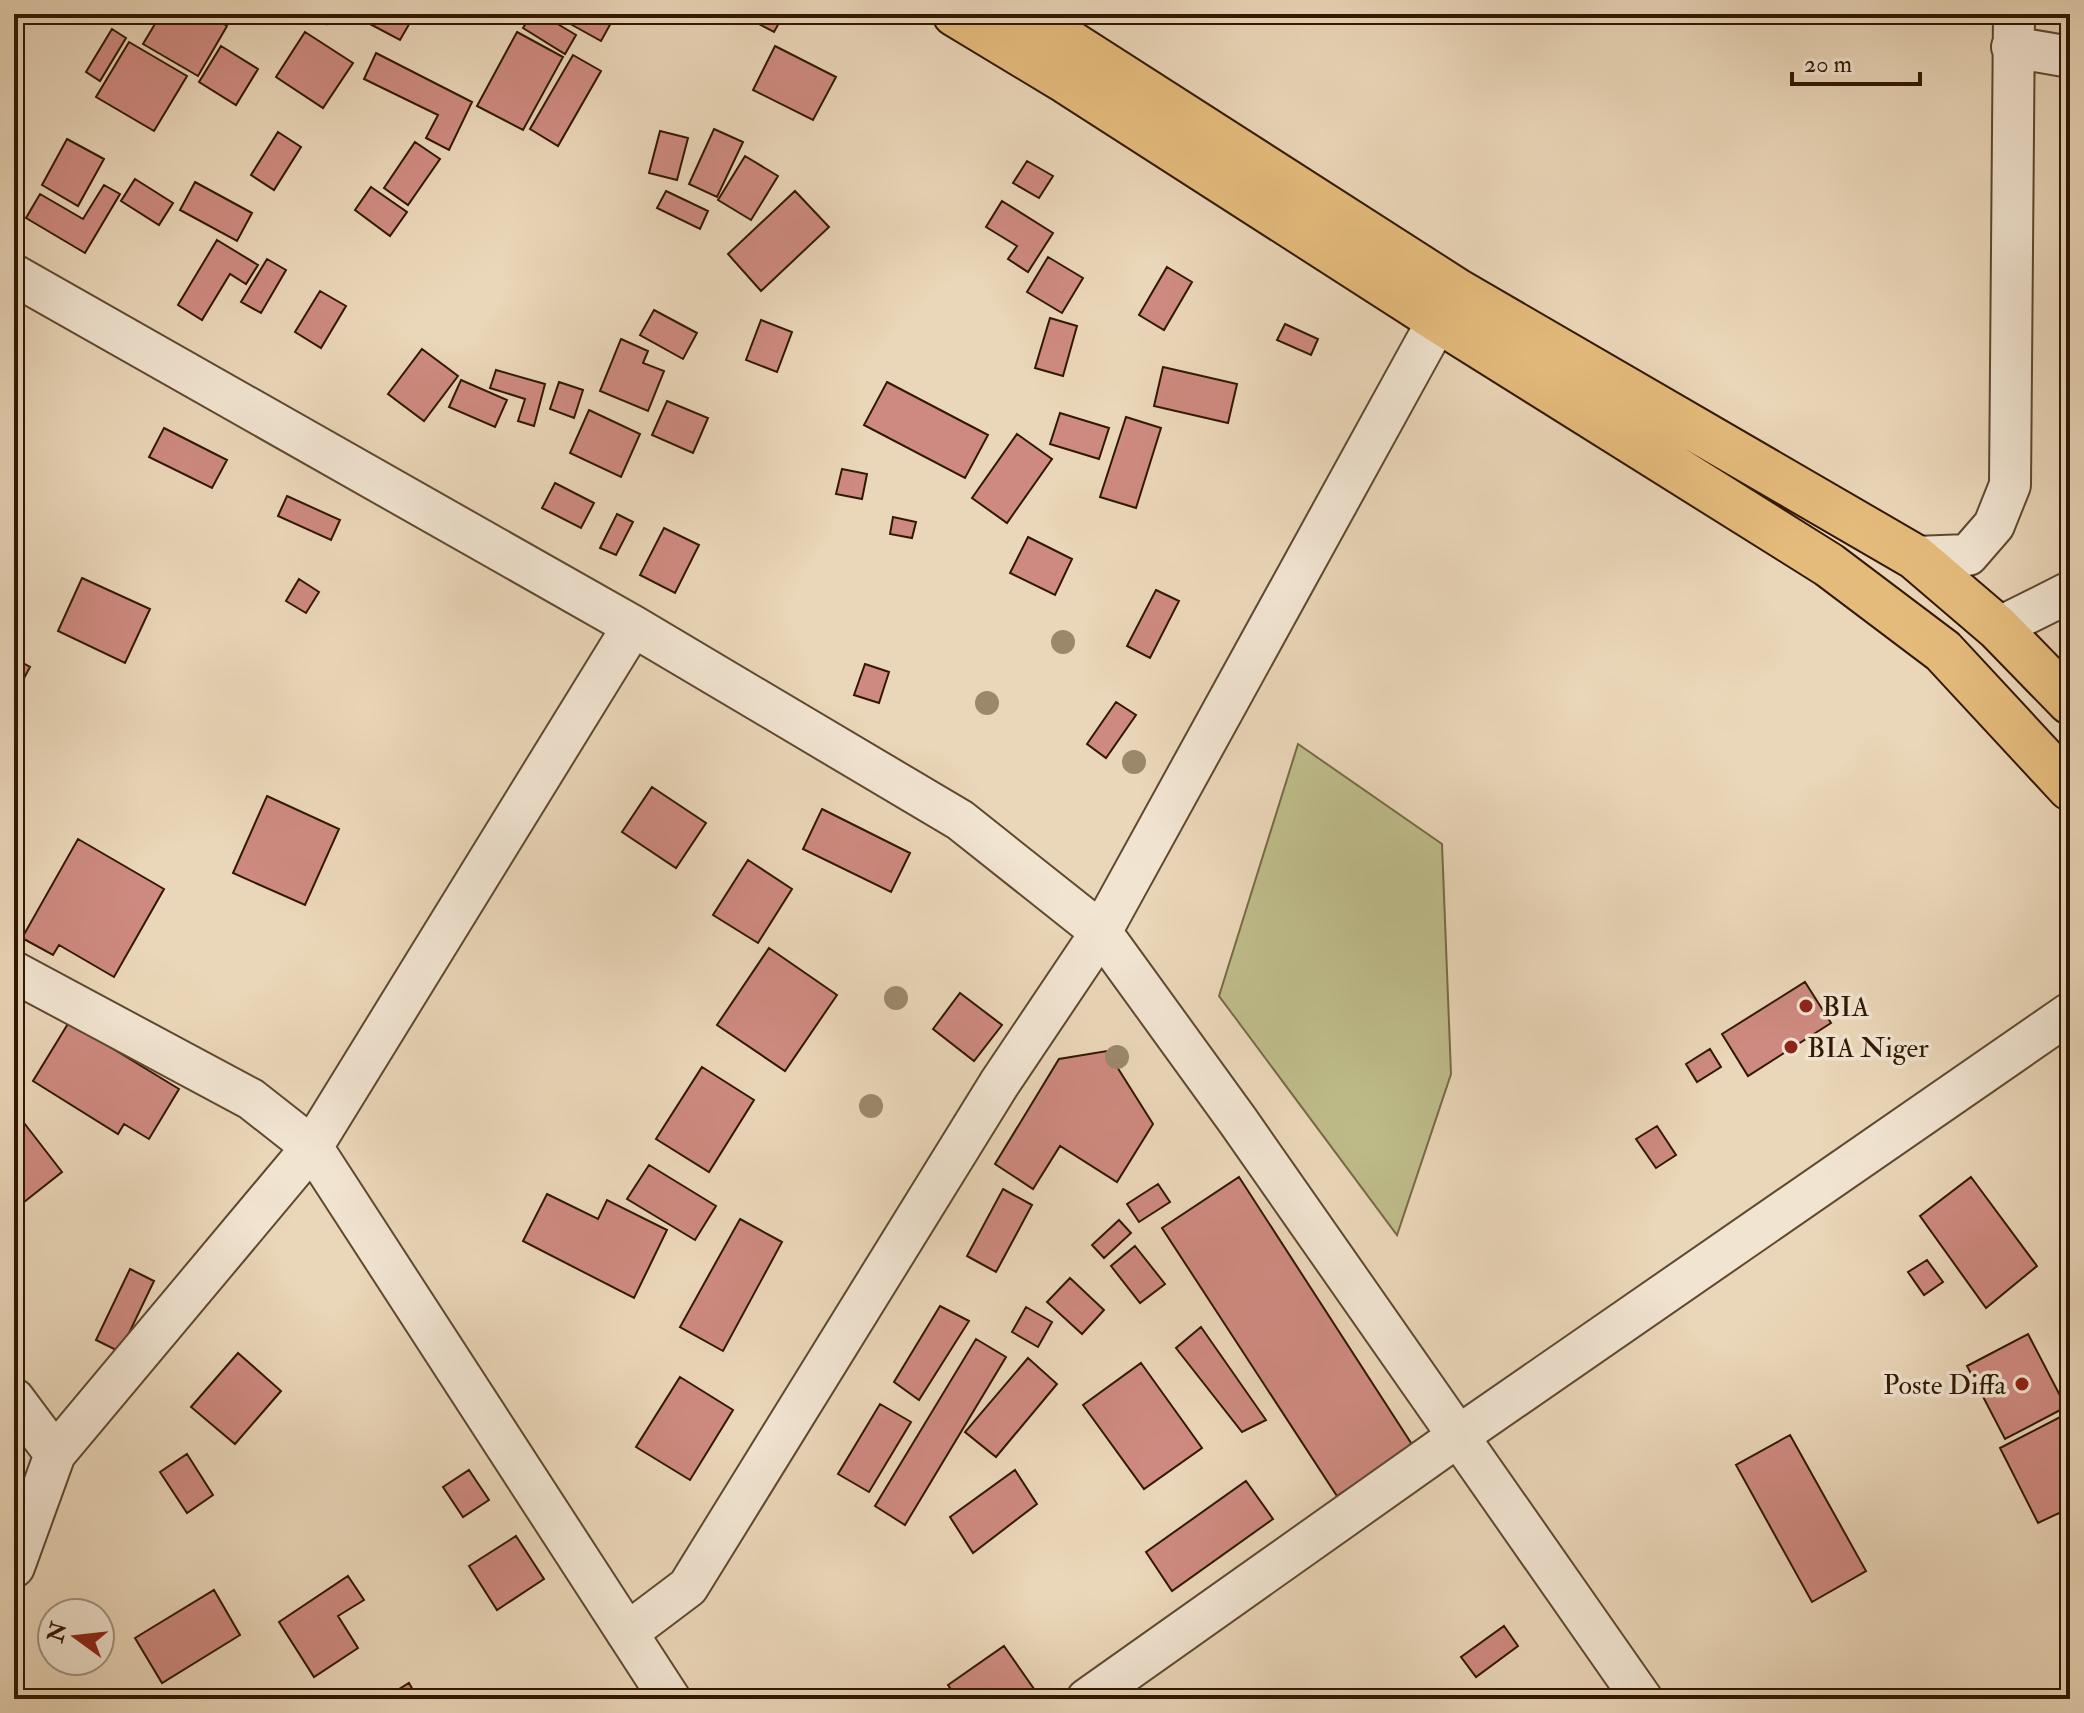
<svg xmlns="http://www.w3.org/2000/svg" width="2084" height="1713" font-family="'IM FELL Double Pica',serif">
<style>
.green{fill:#bebc8a;stroke:#786a46;stroke-width:2}
.building{fill:#ce8a80;stroke:#311803;stroke-width:2}
.lines{fill:none;stroke-linecap:round;stroke-linejoin:round}
.minor-casing{stroke:#5f4830;stroke-width:44}
.trunk-casing{stroke:#311803;stroke-width:48}
.minor{stroke:#f1e4d1;stroke-width:40}
.trunk{stroke:#e5bb7c;stroke-width:44}
.tree{fill:#9b886b}
.poi-dot{fill:#8f2418;stroke:#f1e4d1;stroke-width:3}
.labels{text-anchor:middle;stroke-width:7;stroke-linejoin:round;paint-order:stroke}
.poi-label{font-size:28px;fill:#311803;stroke:#f1e4d1;text-anchor:start}
</style>
<rect width="100%" height="100%" fill="#ead6b8"/>
<filter id="stains"><feTurbulence type="fractalNoise" baseFrequency=".0025" numOctaves="4"/><feColorMatrix values="0 0 0 0 .2 0 0 0 0 .09 0 0 0 0 .02 0 0 0 .5 -.17"/></filter>
<radialGradient id="worn" r=".72"><stop offset=".6" stop-color="#630" stop-opacity="0"/><stop offset="1" stop-color="#630" stop-opacity=".3"/></radialGradient>
<path class="green" d="M 1298,744 L 1442,844 L 1451,1074 L 1397,1235 L 1219,996 Z"/>
<path class="building" d="M 161,14 L 206,14 L 227,26 L 198,76 L 143,44 Z
M 313,14 L 334,14 L 327,24 Z
M 376,14 L 415,14 L 400,40 L 370,24 Z
M 532,14 L 541,14 L 576,35 L 565,54 L 523,28 Z
M 570,14 L 585,14 L 591,17 L 593,14 L 616,14 L 601,41 L 565,21 Z
M 740,14 L 784,14 L 774,32 Z
M 112,29 L 126,38 L 100,81 L 86,72 Z
M 305,32 L 353,63 L 323,108 L 276,77 Z
M 517,32 L 563,57 L 523,130 L 477,106 Z
M 129,42 L 187,76 L 154,131 L 96,97 Z
M 221,46 L 258,69 L 236,105 L 199,82 Z
M 775,46 L 836,77 L 813,120 L 753,90 Z
M 376,53 L 472,102 L 449,150 L 426,138 L 438,115 L 364,79 Z
M 573,55 L 601,71 L 558,146 L 530,129 Z
M 714,129 L 743,142 L 717,197 L 689,184 Z
M 660,131 L 688,138 L 677,180 L 649,173 Z
M 278,132 L 301,147 L 274,190 L 251,175 Z
M 67,139 L 104,159 L 78,206 L 42,185 Z
M 415,142 L 440,159 L 408,205 L 384,188 Z
M 745,156 L 778,176 L 751,220 L 718,200 Z
M 1027,161 L 1053,176 L 1039,198 L 1013,183 Z
M 135,179 L 173,203 L 159,225 L 121,201 Z
M 195,182 L 252,213 L 237,241 L 180,210 Z
M 104,185 L 120,194 L 85,253 L 26,218 L 40,194 L 83,219 Z
M 371,187 L 407,212 L 390,236 L 355,210 Z
M 666,191 L 708,211 L 700,229 L 657,208 Z
M 795,191 L 829,227 L 761,291 L 728,254 Z
M 1002,201 L 1053,233 L 1028,272 L 1008,259 L 1017,246 L 986,227 Z
M 217,240 L 258,265 L 246,284 L 230,274 L 202,320 L 178,305 Z
M 1048,257 L 1083,278 L 1062,313 L 1027,292 Z
M 267,259 L 286,270 L 261,313 L 241,302 Z
M 1167,267 L 1192,282 L 1164,330 L 1139,315 Z
M 320,291 L 346,306 L 321,348 L 295,332 Z
M 654,310 L 697,333 L 683,359 L 640,335 Z
M 1050,318 L 1077,326 L 1063,376 L 1035,368 Z
M 761,320 L 792,332 L 777,372 L 746,360 Z
M 1285,324 L 1318,339 L 1311,355 L 1277,340 Z
M 621,339 L 648,351 L 643,363 L 664,371 L 648,411 L 600,391 Z
M 422,349 L 458,376 L 424,421 L 388,394 Z
M 1163,367 L 1237,384 L 1228,423 L 1154,406 Z
M 496,370 L 545,384 L 534,426 L 518,421 L 525,399 L 490,388 Z
M 461,380 L 507,400 L 495,427 L 449,407 Z
M 559,382 L 583,390 L 574,418 L 550,409 Z
M 887,382 L 988,435 L 965,478 L 864,425 Z
M 667,401 L 708,418 L 693,453 L 652,435 Z
M 589,410 L 640,434 L 621,477 L 570,453 Z
M 1060,413 L 1109,428 L 1099,459 L 1050,444 Z
M 1126,417 L 1161,428 L 1136,508 L 1100,497 Z
M 164,428 L 227,460 L 212,488 L 149,457 Z
M 1017,434 L 1052,459 L 1007,523 L 972,498 Z
M 842,469 L 867,474 L 862,499 L 836,494 Z
M 555,483 L 594,503 L 581,528 L 542,508 Z
M 287,496 L 340,520 L 331,540 L 278,516 Z
M 617,514 L 633,522 L 616,555 L 600,548 Z
M 893,517 L 916,522 L 912,538 L 890,534 Z
M 664,528 L 699,545 L 675,593 L 640,575 Z
M 1028,537 L 1072,559 L 1055,595 L 1010,573 Z
M 82,578 L 150,609 L 125,663 L 58,631 Z
M 299,579 L 319,592 L 306,613 L 286,601 Z
M 1156,590 L 1179,601 L 1150,658 L 1127,646 Z
M 14,658 L 30,667 L 14,697 Z
M 865,664 L 889,672 L 879,703 L 854,695 Z
M 1116,702 L 1136,715 L 1106,758 L 1087,744 Z
M 652,787 L 706,823 L 676,868 L 622,832 Z
M 267,796 L 339,829 L 305,905 L 233,873 Z
M 822,809 L 910,853 L 891,892 L 803,849 Z
M 78,839 L 164,889 L 114,977 L 59,945 L 53,955 L 22,938 Z
M 748,860 L 792,889 L 758,943 L 713,915 Z
M 769,948 L 837,995 L 785,1071 L 717,1025 Z
M 1805,982 L 1831,1023 L 1748,1076 L 1722,1034 Z
M 960,993 L 1002,1025 L 974,1061 L 933,1029 Z
M 69,1022 L 179,1089 L 149,1139 L 124,1124 L 118,1134 L 33,1081 Z
M 1710,1049 L 1721,1067 L 1697,1082 L 1686,1064 Z
M 1107,1051 L 1153,1124 L 1117,1182 L 1060,1146 L 1033,1189 L 995,1164 L 1059,1059 Z
M 702,1067 L 754,1100 L 709,1172 L 656,1139 Z
M 14,1110 L 62,1172 L 14,1210 Z
M 1657,1126 L 1676,1155 L 1656,1168 L 1636,1139 Z
M 649,1165 L 716,1206 L 695,1240 L 627,1199 Z
M 1239,1177 L 1413,1446 L 1337,1496 L 1162,1228 Z
M 1971,1177 L 2037,1266 L 1986,1308 L 1920,1216 Z
M 1158,1184 L 1170,1202 L 1139,1222 L 1127,1204 Z
M 1003,1189 L 1032,1205 L 996,1272 L 967,1256 Z
M 547,1194 L 598,1219 L 607,1200 L 667,1230 L 634,1298 L 523,1241 Z
M 740,1219 L 782,1242 L 723,1351 L 680,1327 Z
M 1119,1220 L 1131,1233 L 1104,1258 L 1092,1245 Z
M 1135,1246 L 1165,1284 L 1140,1303 L 1111,1266 Z
M 1927,1260 L 1943,1282 L 1924,1295 L 1908,1272 Z
M 130,1269 L 154,1281 L 120,1352 L 96,1340 Z
M 1070,1278 L 1104,1310 L 1082,1334 L 1047,1302 Z
M 940,1306 L 969,1321 L 919,1400 L 894,1382 Z
M 1026,1307 L 1052,1322 L 1038,1347 L 1012,1332 Z
M 1201,1327 L 1266,1420 L 1242,1432 L 1176,1348 Z
M 2028,1334 L 2066,1407 L 2005,1439 L 1967,1366 Z
M 976,1339 L 1006,1357 L 905,1525 L 875,1506 Z
M 238,1353 L 281,1391 L 235,1444 L 191,1407 Z
M 1028,1358 L 1057,1384 L 996,1457 L 965,1432 Z
M 1141,1363 L 1202,1448 L 1144,1489 L 1083,1405 Z
M 680,1377 L 733,1410 L 690,1480 L 636,1447 Z
M 880,1404 L 911,1422 L 869,1492 L 838,1474 Z
M 2070,1412 L 2070,1534 L 2059,1513 L 2038,1523 L 2000,1448 Z
M 1790,1435 L 1866,1571 L 1812,1602 L 1736,1465 Z
M 187,1454 L 213,1495 L 187,1513 L 160,1472 Z
M 469,1470 L 489,1500 L 463,1517 L 443,1487 Z
M 1015,1470 L 1037,1504 L 973,1553 L 950,1517 Z
M 1246,1481 L 1273,1519 L 1172,1591 L 1146,1552 Z
M 516,1536 L 544,1579 L 497,1610 L 469,1566 Z
M 348,1576 L 364,1600 L 338,1616 L 358,1648 L 314,1677 L 279,1622 Z
M 214,1590 L 240,1635 L 162,1683 L 135,1638 Z
M 1504,1626 L 1518,1646 L 1476,1677 L 1461,1657 Z
M 1004,1646 L 1039,1696 L 1035,1699 L 957,1699 L 948,1685 Z
M 409,1683 L 418,1699 L 383,1699 Z"/>
<g class="lines">
<defs>
<path id="minor" d="M 2012,47 L 2070,57
M 14,275 L 633,626 L 960,820 L 1101,932 L 1238,1121 L 1642,1699
M 1915,557 L 1968,555 L 1994,525 L 2010,485 L 2014,14
M 1998,628 L 2070,592
M 14,972 L 251,1099 L 312,1147 L 670,1699
M 14,1399 L 55,1454
M 14,1567 L 55,1454 L 312,1147 L 633,626
M 627,1633 L 688,1587 L 999,1084 L 1101,932 L 1438,320
M 1087,1699 L 1457,1437 L 2070,1013"/>
<path id="trunk" d="M 955,14 L 1066,81 L 1438,320 L 1829,565 L 1943,651 L 2070,788
M 1025,14 L 1457,291 L 1915,557 L 1998,628 L 2070,702"/>
</defs>
<use href="#minor" class="minor-casing"/>
<use href="#trunk" class="trunk-casing"/>
<use href="#minor" class="minor"/>
<use href="#trunk" class="trunk"/>
</g>
<g class="tree">
<circle cx="1063" cy="642" r="12"/>
<circle cx="987" cy="703" r="12"/>
<circle cx="1134" cy="762" r="12"/>
<circle cx="896" cy="998" r="12"/>
<circle cx="1117" cy="1057" r="12"/>
<circle cx="871" cy="1106" r="12"/>
</g>
<g class="poi-dot">
<circle cx="1806" cy="1006" r="8"/>
<circle cx="1791" cy="1047" r="8"/>
<circle cx="2022" cy="1384" r="8"/>
</g>
<g class="labels">
<g class="poi-label">
<text x="1822" y="1016">BIA</text>
<text x="1807" y="1057">BIA Niger</text>
<text x="2006" y="1394" text-anchor="end">Poste Diffa</text>
</g>
</g>
<rect width="2084" height="1713" fill="none" stroke="#ead6b8" stroke-width="48"/>
<rect x="16" y="16" width="2052" height="1681" fill="none" stroke="#311803" stroke-width="4"/>
<rect x="24" y="24" width="2036" height="1665" fill="none" stroke="#311803" stroke-width="2"/>
<g transform="translate(76 1637) rotate(285)"><circle r="38" fill="#f1e4d1" stroke="#a4927f" stroke-width="2"/>
<path d="M0-6L14 30L0 20L-14 30Z" fill="#8f2418"/>
<text y="-12" font-size="22" font-weight="bold" text-anchor="middle" fill="#311803">N</text>
</g>
<path d="M1792 72v12h128v-12" fill="none" stroke="#311803" stroke-width="4"/>
<text x="1804" y="72" font-size="24" fill="#311803" stroke="#f1e4d1" stroke-width="6" paint-order="stroke">20 m</text>
<rect width="100%" height="100%" filter="url(#stains)"/>
<rect width="100%" height="100%" fill="url(#worn)"/>
</svg>
